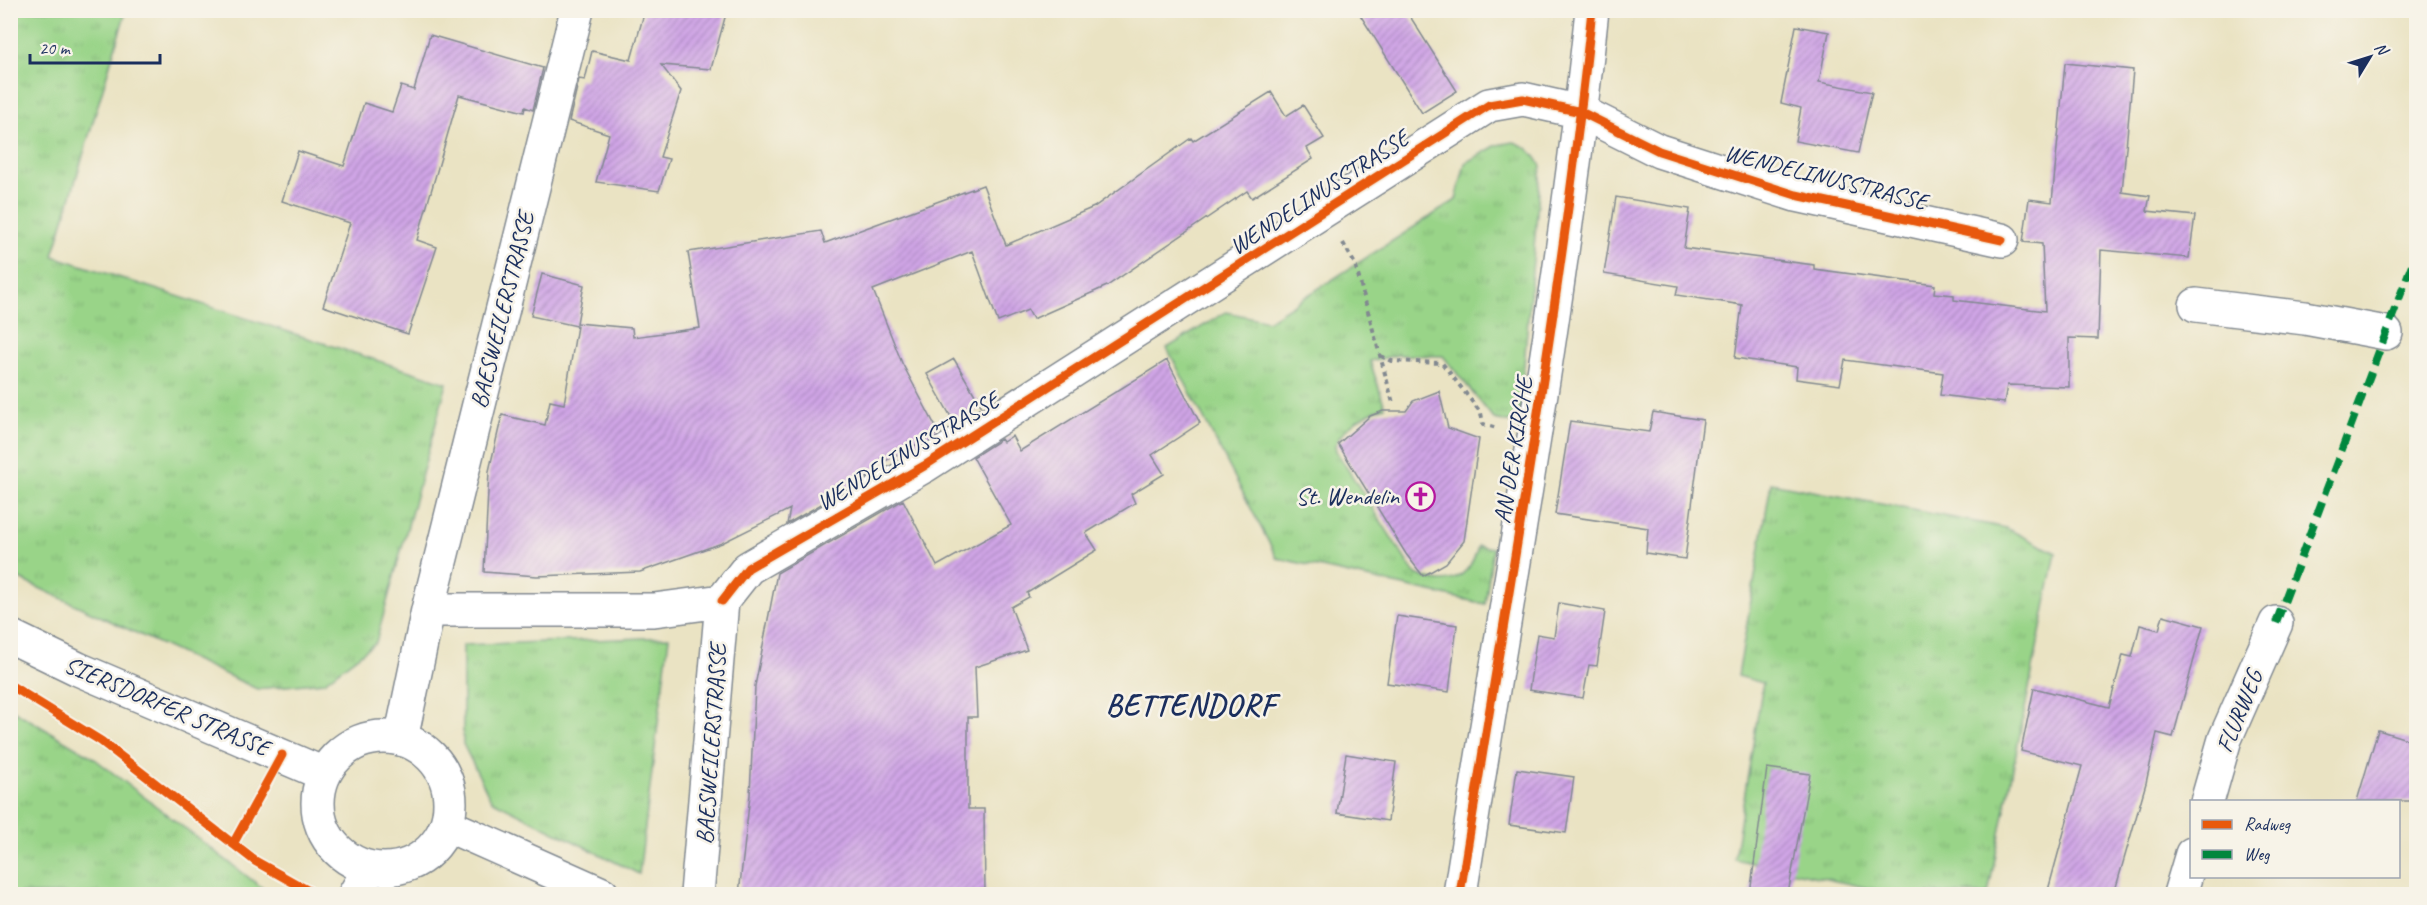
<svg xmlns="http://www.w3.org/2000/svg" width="2427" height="905" font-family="Caveat,sans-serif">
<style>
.grass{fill:url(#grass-tufts);stroke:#5a8273;stroke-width:1.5}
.building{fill:url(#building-hatch)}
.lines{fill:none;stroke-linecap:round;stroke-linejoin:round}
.minor-casing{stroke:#828990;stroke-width:36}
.major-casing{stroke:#828990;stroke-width:36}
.path{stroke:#828990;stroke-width:4;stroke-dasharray:4.5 4.5;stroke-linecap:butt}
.minor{stroke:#fff;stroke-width:33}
.major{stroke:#fff;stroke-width:33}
.quiet{stroke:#00873e;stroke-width:8;stroke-dasharray:15 8;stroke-linecap:butt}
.cycleway-casing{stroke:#f7f3e8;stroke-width:13}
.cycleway{stroke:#e8590c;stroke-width:9}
.labels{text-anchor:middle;stroke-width:5;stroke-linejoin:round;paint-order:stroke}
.street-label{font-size:24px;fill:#1b2f5e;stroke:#f7f3e8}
.poi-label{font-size:24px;fill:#1b2f5e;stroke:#f7f3e8;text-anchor:end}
.district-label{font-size:30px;font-weight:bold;letter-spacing:1.5px;fill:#1b2f5e;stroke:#f7f3e8}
</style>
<defs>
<pattern id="grass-tufts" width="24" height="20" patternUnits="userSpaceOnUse" patternTransform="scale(1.5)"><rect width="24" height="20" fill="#99d488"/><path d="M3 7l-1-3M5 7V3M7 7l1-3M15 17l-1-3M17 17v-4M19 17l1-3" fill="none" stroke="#83b678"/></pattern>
<pattern id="building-hatch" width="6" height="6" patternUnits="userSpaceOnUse" patternTransform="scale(1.5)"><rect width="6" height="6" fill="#d0a5e6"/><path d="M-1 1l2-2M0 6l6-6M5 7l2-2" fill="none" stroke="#a887be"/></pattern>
</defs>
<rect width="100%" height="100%" fill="#f7f3e8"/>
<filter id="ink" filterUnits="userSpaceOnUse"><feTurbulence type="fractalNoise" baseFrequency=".0167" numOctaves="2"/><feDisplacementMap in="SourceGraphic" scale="12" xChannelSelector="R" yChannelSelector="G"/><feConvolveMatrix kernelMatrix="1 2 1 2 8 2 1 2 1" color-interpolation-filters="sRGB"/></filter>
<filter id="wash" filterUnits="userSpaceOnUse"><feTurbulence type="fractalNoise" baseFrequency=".008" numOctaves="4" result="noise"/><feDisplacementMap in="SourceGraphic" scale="24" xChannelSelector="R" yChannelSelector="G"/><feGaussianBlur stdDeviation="1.35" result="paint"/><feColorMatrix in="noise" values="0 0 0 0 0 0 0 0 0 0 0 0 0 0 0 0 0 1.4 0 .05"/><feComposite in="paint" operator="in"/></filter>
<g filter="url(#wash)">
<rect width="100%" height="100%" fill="#eae3c3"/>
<path class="grass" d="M 11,10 L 126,11 L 53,256 L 447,383 L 376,642 L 324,682 L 257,689 L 11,575 Z
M 1514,142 C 1528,147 1534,153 1541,166 L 1519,424 L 1494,419 L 1443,356 L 1398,355 L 1370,361 L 1385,407 C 1365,413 1344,426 1335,445 L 1336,451 L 1414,573 C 1445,589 1469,581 1478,546 L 1493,548 L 1485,604 L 1277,558 L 1167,348 L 1226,312 L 1268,321 L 1456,200 L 1465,163 L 1497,145 Z
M 1771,483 L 2006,528 L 2056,553 L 1988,894 L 1896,894 L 1734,859 L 1763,683 L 1738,676 Z
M 669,637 L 639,874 L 491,800 L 463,744 L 463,645 Z
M 11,709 L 91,756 L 270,894 L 11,894 Z"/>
<g id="blocks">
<path class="building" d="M 645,10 L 727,10 L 711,69 L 661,65 L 681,91 L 660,157 L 669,159 L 659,191 L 596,182 L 609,134 L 569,121 L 579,79 L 585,80 L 592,51 L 631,60 Z
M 1357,10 L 1406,10 L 1457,91 L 1422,113 Z
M 1796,26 L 1829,32 L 1819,82 L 1872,92 L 1858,153 L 1795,141 L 1801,108 L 1781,103 Z
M 430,35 L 543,68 L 533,110 L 525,107 L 524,112 L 459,95 L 417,240 L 437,247 L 408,334 L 323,306 L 350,223 L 282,201 L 298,151 L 344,166 L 364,103 L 392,112 L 401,86 L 414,90 Z
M 2065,63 L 2133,70 L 2122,192 L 2150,196 L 2147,211 L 2195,216 L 2189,258 L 2101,250 L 2098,339 L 2069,338 L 2069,387 L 2007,385 L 2004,403 L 1940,395 L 1943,373 L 1845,360 L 1840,385 L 1796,379 L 1797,367 L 1735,358 L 1742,305 L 1676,295 L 1678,286 L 1604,274 L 1616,197 L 1690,209 L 1684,248 L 1814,265 L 1814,269 L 1935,285 L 1934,293 L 1954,295 L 1954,300 L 2045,311 L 2042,244 L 2023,242 L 2029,199 L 2052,202 Z
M 1271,92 L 1286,116 L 1303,105 L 1324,138 L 1307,148 L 1313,159 L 1252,198 L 1247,191 L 1107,286 L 1033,319 L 1028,310 L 998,322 L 972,251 L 873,290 L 902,363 L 939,433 L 883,462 L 885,467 L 787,524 L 790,509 L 722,543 L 640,572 L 537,576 L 484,572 L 489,471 L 502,415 L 545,425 L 550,401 L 564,404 L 577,326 L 531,316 L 542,274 L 584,285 L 577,323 L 632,328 L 633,337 L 700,328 L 688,252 L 821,231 L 825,243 L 983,185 L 1006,245 L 1094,207 L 1191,138 L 1193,141 Z
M 954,359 L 982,407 L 955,424 L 927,374 Z
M 1167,360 L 1200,423 L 1152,455 L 1164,474 L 1131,494 L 1135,503 L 1086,533 L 1097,550 L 1027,593 L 1029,597 L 1011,607 L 1027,650 L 975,667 L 977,717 L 968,717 L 968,809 L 984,809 L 985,894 L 739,894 L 750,795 L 755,686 L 777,573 L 903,500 L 937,566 L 1011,525 L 973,457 L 1001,439 L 1003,442 L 1012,436 L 1020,451 Z
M 1439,391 L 1448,428 L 1479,439 L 1464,541 L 1446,563 L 1423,576 L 1406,554 L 1338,444 L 1370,416 L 1383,411 L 1406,411 L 1413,401 Z
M 1653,412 L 1703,420 L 1685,559 L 1646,553 L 1648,528 L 1555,514 L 1570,421 L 1649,432 Z
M 1559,603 L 1605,611 L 1597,666 L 1589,665 L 1583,698 L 1529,690 L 1537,634 L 1554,637 Z
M 2163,615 L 2203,626 L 2173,737 L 2157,733 L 2146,783 L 2114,894 L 2047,894 L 2082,766 L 2021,751 L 2034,688 L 2109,707 L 2123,655 L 2132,657 L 2140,625 L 2159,630 Z
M 1397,616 L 1457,625 L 1449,692 L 1387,683 Z
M 2378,730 L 2416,742 L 2416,801 L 2357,801 Z
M 1346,754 L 1396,762 L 1388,821 L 1337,813 Z
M 1767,768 L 1810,774 L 1788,894 L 1750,894 Z
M 1517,769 L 1574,777 L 1566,833 L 1509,825 Z"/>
</g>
</g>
<g filter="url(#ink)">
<use href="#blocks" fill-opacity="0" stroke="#828990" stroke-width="1.5"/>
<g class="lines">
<defs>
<path id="minor" d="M 2196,305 L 2305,318 L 2386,333
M 722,601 L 748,568 L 924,466 L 1489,105 L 1523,99 L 1581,112 L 1659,151 L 1796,195 L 2002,240
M 428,610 L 654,610 L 722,601
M 10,636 L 78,669 L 324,774
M 401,739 L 428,610 L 577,10
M 2207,802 L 2225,739 L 2276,623
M 697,894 L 722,601
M 1460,894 C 1506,600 1561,307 1592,10
M 2180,894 L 2192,854"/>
<path id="major" d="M318 803a66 66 0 1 1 132 0a66 66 0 1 1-132 0Z
M 447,825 L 602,894
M 355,894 L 370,868"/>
</defs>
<use href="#minor" class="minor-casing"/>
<use href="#major" class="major-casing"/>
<path class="path" d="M 1343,243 L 1355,264 L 1393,403
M 1381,356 L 1392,361 L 1442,363 L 1481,413 L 1483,424 L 1497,428"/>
<use href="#minor" class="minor"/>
<use href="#major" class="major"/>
<path class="quiet" d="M 2276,623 L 2416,254"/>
<defs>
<path id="cycleway" d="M 722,601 L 748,568 L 924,466 L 1489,105 L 1523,99 L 1581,112 L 1659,151 L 1796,195 L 2002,240
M 10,685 L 101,741 L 255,861 L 314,894
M 233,844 L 282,755
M 1460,894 C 1506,600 1561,307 1592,10"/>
</defs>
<use href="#cycleway" class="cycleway-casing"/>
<use href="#cycleway" class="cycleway"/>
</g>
</g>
<defs>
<symbol id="church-ring" viewBox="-11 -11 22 22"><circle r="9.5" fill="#f7f3e8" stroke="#b5179e" stroke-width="1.5"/><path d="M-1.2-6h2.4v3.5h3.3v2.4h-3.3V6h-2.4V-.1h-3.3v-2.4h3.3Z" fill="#b5179e"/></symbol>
</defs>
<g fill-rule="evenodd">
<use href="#church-ring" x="1404" y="480" width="33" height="33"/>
</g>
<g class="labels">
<g class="street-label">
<text transform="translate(1826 177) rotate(14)" y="8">WENDELINUSSTRASSE</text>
<text transform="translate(1319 192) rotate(-33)" y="8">WENDELINUSSTRASSE</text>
<text transform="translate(502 310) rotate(-76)" y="8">BAESWEILERSTRASSE</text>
<text transform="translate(1513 450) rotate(-81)" y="8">AN DER KIRCHE</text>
<text transform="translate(908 451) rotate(-31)" y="8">WENDELINUSSTRASSE</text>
<text transform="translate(167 706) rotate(23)" y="8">SIERSDORFER STRASSE</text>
<text transform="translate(2239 711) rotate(-68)" y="8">FLURWEG</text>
<text transform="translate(711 744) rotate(-86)" y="8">BAESWEILERSTRASSE</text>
</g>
<g class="poi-label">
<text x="1399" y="504">St. Wendelin</text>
</g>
<g class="district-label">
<text x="1191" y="715">BETTENDORF</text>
</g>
</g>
<rect width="2427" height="905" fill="none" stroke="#f7f3e8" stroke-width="36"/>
<rect x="2190" y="800" width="210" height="78" fill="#f7f3e8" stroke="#9fa5b1" stroke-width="1.5"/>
<rect x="2202" y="820" width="30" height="9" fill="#e8590c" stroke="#9fa5b1" stroke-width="1.5"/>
<text x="2244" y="830" font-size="18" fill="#1b2f5e">Radweg</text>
<rect x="2202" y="850" width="30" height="9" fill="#00873e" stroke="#9fa5b1" stroke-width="1.5"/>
<text x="2244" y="860" font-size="18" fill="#1b2f5e">Weg</text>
<g transform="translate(2370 57) rotate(52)" stroke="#f7f3e8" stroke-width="4.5" paint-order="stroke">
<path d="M0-4.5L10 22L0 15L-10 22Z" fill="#1b2f5e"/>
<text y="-9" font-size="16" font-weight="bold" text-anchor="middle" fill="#1b2f5e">N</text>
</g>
<path d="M30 54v9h130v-9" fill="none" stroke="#1b2f5e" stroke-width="3"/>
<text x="39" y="54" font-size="18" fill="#1b2f5e" stroke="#f7f3e8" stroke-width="4.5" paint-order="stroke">20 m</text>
</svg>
